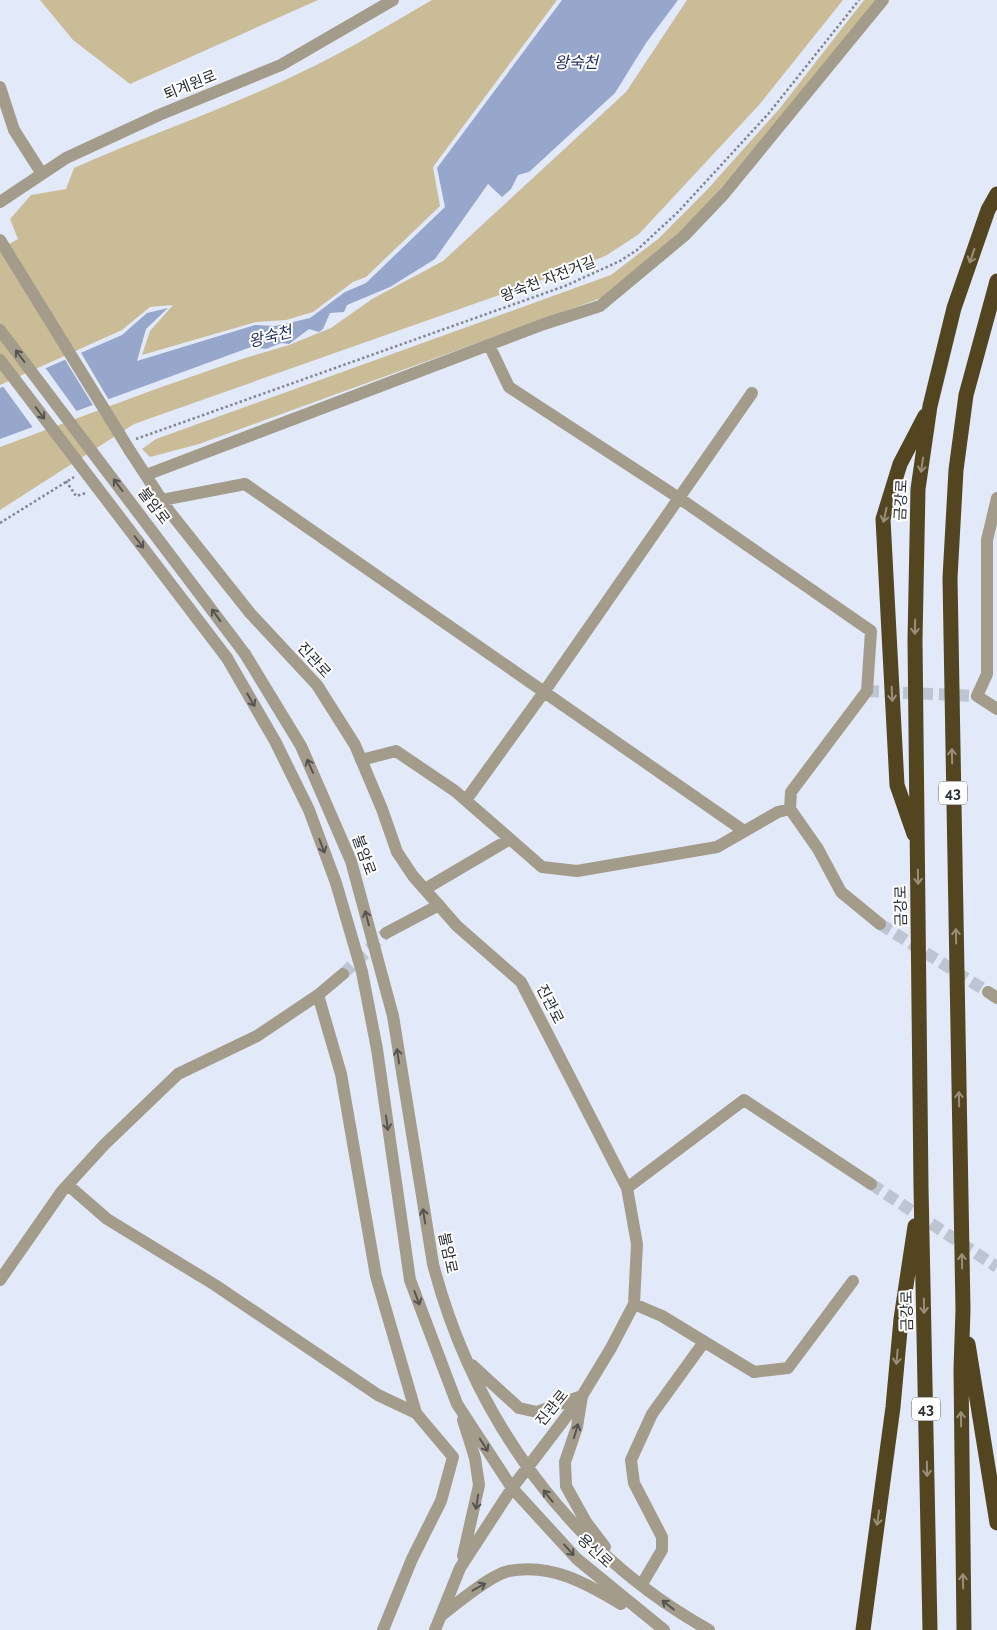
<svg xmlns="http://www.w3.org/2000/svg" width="997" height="1630" font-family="Raleway,'Noto Sans KR',sans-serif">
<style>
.green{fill:#cabc97}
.water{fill:#97a6cb}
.pier{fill:#e2e9f9}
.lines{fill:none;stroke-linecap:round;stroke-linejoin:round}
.minor-tunnel{stroke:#bdc4d2;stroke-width:12;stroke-dasharray:12 6;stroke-linecap:butt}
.path{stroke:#828792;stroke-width:2.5;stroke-dasharray:2.5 2.5;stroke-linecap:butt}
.minor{stroke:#a39c8b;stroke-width:12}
.highway{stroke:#544521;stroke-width:15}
.minor-bridge{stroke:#a39c8b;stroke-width:12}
.oneway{stroke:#988f7a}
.oneway2{stroke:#555452}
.labels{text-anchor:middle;stroke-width:4;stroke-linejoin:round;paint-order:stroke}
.shield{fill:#fff;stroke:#6b6d71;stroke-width:1}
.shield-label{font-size:14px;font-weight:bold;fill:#2b2e34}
.street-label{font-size:15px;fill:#2b2e34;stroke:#fff}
.water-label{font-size:16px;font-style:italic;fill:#223262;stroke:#fff}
</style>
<rect width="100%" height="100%" fill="#e2e9f9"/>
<path class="green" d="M 40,0 L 318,0 L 130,84 L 73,40 Z
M 432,0 L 557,0 L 433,167 L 440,206 L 366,277 L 353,282 L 313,312 L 286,320 L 256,322 L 142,355 L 150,331 L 173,305 L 150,307 L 122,330 L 0,385 L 0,249 L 18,239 L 10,219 L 31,195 L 66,189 L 74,168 C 143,137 216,112 285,80 C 336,57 384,28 432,0 Z
M 687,0 L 843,0 L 759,105 L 639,234 L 607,255 L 584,265 L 134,424 L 0,510 L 0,447 L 153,390 L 245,358 L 289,345 L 331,328 L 372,299 L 443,261 L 626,92 Z
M 864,0 L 878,0 L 686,230 L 604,297 L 199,444 L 150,457 L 142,449 L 156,439 L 611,275 L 658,239 L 706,191 L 780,108 Z"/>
<path class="water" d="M 562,0 L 678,0 L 646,43 L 615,93 L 529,172 L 518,175 L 511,189 L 502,197 L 488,184 L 435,259 L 390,287 L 347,305 L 344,312 L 330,313 L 323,329 L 319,332 L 309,329 L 289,344 L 281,343 L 266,349 L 251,347 L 0,439 L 0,388 L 122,335 L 147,313 L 168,308 L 146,329 L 137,361 L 255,325 L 275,326 L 310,318 L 345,292 L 366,283 L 445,207 L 437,168 Z"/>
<path class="pier" d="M 80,351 L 110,402 L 94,407 L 64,358 Z
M 44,366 L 78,413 L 34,429 L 2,385 Z"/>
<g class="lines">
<path class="minor-tunnel" d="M 867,691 L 977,696
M 880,924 L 988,992
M 343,974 L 386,933
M 871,1184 L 997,1267"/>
<path class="path" d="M 136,439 L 565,286 L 620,261 L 637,250 L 678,212 L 769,113 L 859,0
M 66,481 L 76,496 L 86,493
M 0,523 L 74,477"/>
<path class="minor" d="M 0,87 L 14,130 L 42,174
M 0,202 L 66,158 L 159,115 L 281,65 L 393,0
M 489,345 L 509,387 L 679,498 L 871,631 L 867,691 L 791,792 L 790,809 L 818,849 L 841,892 L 880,924
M 130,451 L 169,511 L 250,613 L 317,685 L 355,745 L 382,809 L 397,852 L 413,876 L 457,926 L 521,982 L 627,1188 L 637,1244 L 634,1304 L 611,1348 L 582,1396 L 512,1488 L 460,1568 L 435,1630
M 146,475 L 544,324 L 600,306 L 684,236 L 724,194 L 883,0
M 997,498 L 987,540 L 987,674 L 977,696 L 997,709
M 162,500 L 245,484 L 744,831
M 245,654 L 301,746 L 351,861 L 393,1016 L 433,1264 C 473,1417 569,1552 709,1630
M 227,658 L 275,741 L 309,810 L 336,883 L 362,972 L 377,1049 L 410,1280 L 457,1404 L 512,1488 L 577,1559 L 664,1630
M 361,760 L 396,751 L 455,791 L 542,867 L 577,871 L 717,847 L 778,812 L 790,809
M 466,800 L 544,692 L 752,393
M 425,889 L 510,839
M 386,933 L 439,905
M 988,992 L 997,998
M 318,995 L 341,1074 L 376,1276 L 416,1413 L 453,1457 L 441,1501 L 412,1559 L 383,1630
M 68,1185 L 107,1219 L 215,1285 L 378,1395 L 416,1413
M 627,1188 L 744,1100 L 871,1184
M 0,1280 L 62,1191 L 104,1145 L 178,1074 L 257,1036 L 318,995 L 343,974
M 634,1304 L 662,1316 L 754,1372 L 788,1368 L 853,1281
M 472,1365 L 519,1408 L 537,1412 L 582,1396 L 577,1427 L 565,1462 L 566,1486 L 586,1522 L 605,1547
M 463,1420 L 475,1458 L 479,1485 L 463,1556
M 642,1584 L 662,1550 L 662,1537 L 634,1483 L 631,1460 L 652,1414 L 704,1342
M 442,1615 C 457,1603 492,1574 509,1571 C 551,1563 586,1583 621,1604"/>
<path class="highway" d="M 914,834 L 897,785 L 883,519 L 900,464 L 925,416
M 968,1344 L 997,1523
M 863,1630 L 893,1407 L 901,1319 L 915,1226
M 930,1630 L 921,1187 L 915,640 L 918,489 L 930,406 L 954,308 L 988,210 L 997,194
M 964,1630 L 961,1369 L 963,1310 L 950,578 L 956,470 L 966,395 L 997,281"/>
<path class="minor-bridge" d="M 0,240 L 130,451
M 0,330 L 245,654
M 0,360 L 227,658"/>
</g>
<defs><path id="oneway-shaft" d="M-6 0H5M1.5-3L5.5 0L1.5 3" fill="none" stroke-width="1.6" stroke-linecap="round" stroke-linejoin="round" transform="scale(1.25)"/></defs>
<g class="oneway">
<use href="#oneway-shaft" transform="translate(972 256) rotate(109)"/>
<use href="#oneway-shaft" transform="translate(922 465) rotate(98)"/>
<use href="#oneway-shaft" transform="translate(885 515) rotate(102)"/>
<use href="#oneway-shaft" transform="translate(915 627) rotate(91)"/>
<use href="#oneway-shaft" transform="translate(892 694) rotate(87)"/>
<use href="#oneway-shaft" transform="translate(952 756) rotate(-91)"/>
<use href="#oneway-shaft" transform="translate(918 877) rotate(89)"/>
<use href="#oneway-shaft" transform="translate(956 936) rotate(-91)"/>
<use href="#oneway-shaft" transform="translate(959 1099) rotate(-91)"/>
<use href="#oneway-shaft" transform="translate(962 1261) rotate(-91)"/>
<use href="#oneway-shaft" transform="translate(924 1306) rotate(89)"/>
<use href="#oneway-shaft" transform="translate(897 1357) rotate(95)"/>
<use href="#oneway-shaft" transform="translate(961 1419) rotate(-91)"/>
<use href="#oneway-shaft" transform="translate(927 1469) rotate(89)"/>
<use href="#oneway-shaft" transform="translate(878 1518) rotate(98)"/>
<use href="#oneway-shaft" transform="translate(963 1581) rotate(-91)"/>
</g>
<g class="oneway2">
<use href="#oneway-shaft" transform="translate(20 356) rotate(-127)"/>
<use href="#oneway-shaft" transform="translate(40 413) rotate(53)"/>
<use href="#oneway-shaft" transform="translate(118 485) rotate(-127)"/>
<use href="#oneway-shaft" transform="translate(139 542) rotate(53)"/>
<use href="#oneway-shaft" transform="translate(216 615) rotate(-126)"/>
<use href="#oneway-shaft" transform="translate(251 700) rotate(60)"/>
<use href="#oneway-shaft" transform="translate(310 766) rotate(-114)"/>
<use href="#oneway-shaft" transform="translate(322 846) rotate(69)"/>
<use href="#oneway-shaft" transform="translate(367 918) rotate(-105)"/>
<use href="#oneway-shaft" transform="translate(398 1056) rotate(-98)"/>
<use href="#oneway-shaft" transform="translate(387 1123) rotate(82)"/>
<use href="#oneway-shaft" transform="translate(424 1216) rotate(-99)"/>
<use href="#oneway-shaft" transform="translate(417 1298) rotate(69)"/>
<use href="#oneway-shaft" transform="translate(576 1431) rotate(-73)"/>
<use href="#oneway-shaft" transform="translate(484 1445) rotate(57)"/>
<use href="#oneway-shaft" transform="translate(548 1496) rotate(-128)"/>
<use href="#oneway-shaft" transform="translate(477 1502) rotate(99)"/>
<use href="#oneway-shaft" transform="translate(569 1550) rotate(48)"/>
<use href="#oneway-shaft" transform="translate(479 1587) rotate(-29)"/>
<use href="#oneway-shaft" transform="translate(668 1605) rotate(-142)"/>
</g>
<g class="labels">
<g class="shield">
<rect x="939" y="781.5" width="28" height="23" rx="4"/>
<rect x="912" y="1397.5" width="28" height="23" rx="4"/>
</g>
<g class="shield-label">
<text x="953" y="798">43</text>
<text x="926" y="1414">43</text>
</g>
<g class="street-label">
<text transform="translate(190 85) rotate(-22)" y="5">퇴계원로</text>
<text transform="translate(548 279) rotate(-21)" y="5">왕숙천 자전거길</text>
<text transform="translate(901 500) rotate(-87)" y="5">금강로</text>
<text transform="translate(154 506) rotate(53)" y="5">불암로</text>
<text transform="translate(314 660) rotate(48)" y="5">진관로</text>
<text transform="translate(364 855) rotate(70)" y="5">불암로</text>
<text transform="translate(901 906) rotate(-91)" y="5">금강로</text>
<text transform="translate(550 1004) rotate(63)" y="5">진관로</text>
<text transform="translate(448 1253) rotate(78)" y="5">불암로</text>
<text transform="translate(907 1311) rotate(-91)" y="5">금강로</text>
<text transform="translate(552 1408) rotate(-51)" y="5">진관로</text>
<text transform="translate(595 1551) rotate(43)" y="5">용신로</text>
</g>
<g class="water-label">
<text x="576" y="68">왕숙천</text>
<text transform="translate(270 336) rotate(-14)" y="6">왕숙천</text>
</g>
</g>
</svg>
